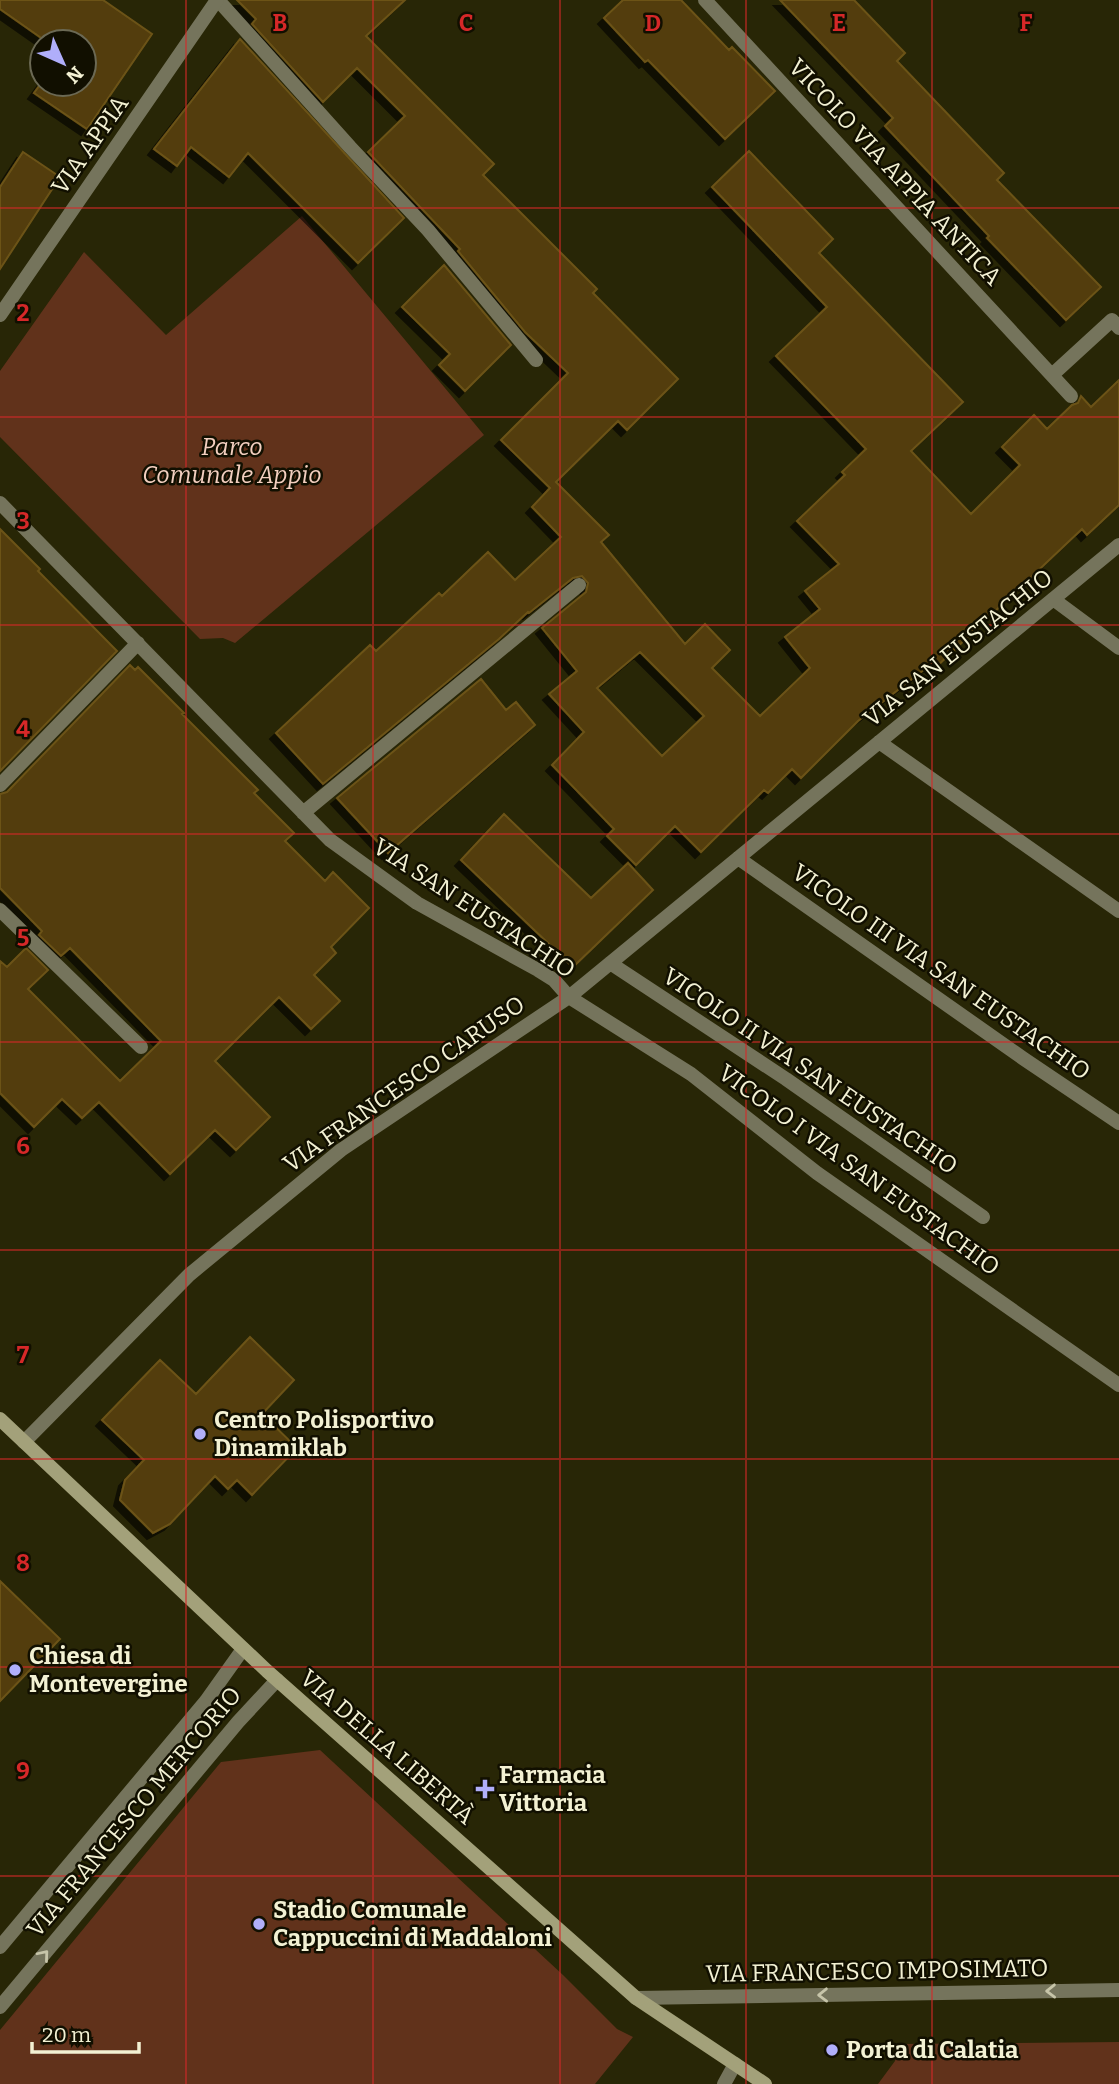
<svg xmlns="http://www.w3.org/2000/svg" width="1119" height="2084" font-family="Bitter,serif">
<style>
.green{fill:#61321b}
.building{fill:#523e0d;stroke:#6c5319;stroke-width:2;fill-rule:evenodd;filter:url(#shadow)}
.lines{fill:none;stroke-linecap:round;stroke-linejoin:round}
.service{stroke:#75745c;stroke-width:14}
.minor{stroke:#75745c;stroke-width:14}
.tertiary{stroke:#75745c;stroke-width:14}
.secondary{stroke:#a3a17a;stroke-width:14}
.oneway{stroke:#c7c5a9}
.grid{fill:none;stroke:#d62828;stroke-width:2;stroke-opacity:0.55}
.poi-dot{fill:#b0aefa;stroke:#110f00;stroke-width:2.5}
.labels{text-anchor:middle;stroke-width:5;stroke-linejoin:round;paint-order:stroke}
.street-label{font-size:24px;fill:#f3f1d3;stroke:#110f00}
.park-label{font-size:24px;font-style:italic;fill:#f3cfbf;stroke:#110f00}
.poi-label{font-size:24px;font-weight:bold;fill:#f3f1d3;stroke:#110f00;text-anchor:start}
.grid-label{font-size:23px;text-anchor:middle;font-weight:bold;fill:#d62828;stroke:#110f00;stroke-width:5;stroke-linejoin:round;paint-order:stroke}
</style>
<defs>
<filter id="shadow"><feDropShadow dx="-6" dy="6" stdDeviation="0" flood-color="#0009"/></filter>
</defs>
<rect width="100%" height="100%" fill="#282606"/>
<path class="green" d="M 302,216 L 484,435 L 235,643 L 223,638 L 200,639 L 0,437 L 0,371 L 84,252 L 166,335 Z
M 320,1750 L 563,1975 L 617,2029 L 633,2037 L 595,2084 L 0,2084 L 0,2030 L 221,1762 Z
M 1119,2042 L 1119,2084 L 878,2084 L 895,2061 L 899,2044 Z"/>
<path class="building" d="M 0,0 L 103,0 L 152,34 L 87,129 L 34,93 L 42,82 L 42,84 L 84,84 L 84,42 L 47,42 L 0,9 Z
M 237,0 L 405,0 L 366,36 L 494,164 L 483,175 L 597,289 L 593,293 L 678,379 L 627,430 L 618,421 L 556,482 L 609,535 L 601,542 L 685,644 L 705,624 L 730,650 L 712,668 L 760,716 L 810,668 L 785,637 L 820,609 L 805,591 L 839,564 L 797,521 L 845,475 L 842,472 L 866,449 L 776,356 L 827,307 L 712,187 L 749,151 L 833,239 L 819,253 L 963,402 L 911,451 L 971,514 L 1020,465 L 1002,447 L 1034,415 L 1047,429 L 1072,405 L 1078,403 L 1081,396 L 1091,407 L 1119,380 L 1119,505 L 1087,535 L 1082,529 L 934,669 L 930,665 L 858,721 L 801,778 L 792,769 L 768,793 L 764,790 L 701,852 L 675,826 L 636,865 L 607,836 L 614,829 L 552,765 L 584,732 L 549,694 L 577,671 L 542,628 L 586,592 L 588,583 L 582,576 L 573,578 L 529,613 L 528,612 L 499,639 L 323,784 L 276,733 L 370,645 L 376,651 L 439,593 L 442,596 L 488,552 L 515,580 L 561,537 L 532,507 L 550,488 L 501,440 L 568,373 L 525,332 L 458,251 L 460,249 L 368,152 L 405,116 L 357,68 L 323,102 L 252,24 L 256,19 ZM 640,652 L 704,716 L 662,756 L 597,688 Z
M 623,0 L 681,0 L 729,50 L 732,47 L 775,91 L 725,139 L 648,60 L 645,62 L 604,18 Z
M 780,0 L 854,0 L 905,53 L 897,61 L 1004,173 L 997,180 L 1101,287 L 1066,320 L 987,238 L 989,236 L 885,126 L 893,118 Z
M 240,39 L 404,218 L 358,263 L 248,153 L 229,177 L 191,147 L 177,166 L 154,149 Z
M 23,152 L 60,177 L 0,269 L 0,187 Z
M 444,265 L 511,345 L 465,391 L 439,365 L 450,354 L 402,307 Z
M 0,529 L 40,569 L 38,571 L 117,651 L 0,771 Z
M 130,665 L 135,670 L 138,667 L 184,713 L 182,714 L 258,790 L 254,793 L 294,833 L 285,841 L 325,881 L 333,872 L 369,908 L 331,947 L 336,953 L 314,975 L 340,1001 L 311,1029 L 279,997 L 215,1061 L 270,1117 L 236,1150 L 215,1130 L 170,1174 L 99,1102 L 82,1118 L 62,1099 L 34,1127 L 0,1093 L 0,961 L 7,967 L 26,948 L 48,970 L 28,989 L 120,1081 L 161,1041 L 70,948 L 61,956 L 39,935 L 42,931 L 0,888 L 0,794 L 7,792 Z
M 481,679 L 506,710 L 516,702 L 535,725 L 388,853 L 337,798 Z
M 504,814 L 591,898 L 628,863 L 653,890 L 573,967 L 461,860 Z
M 250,1337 L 294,1380 L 262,1414 L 297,1448 L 252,1495 L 237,1480 L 228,1489 L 215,1476 L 170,1524 L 153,1533 L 120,1500 L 125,1480 L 144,1460 L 102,1420 L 160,1360 L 196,1394 Z
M 0,1581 L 60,1639 L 0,1701 Z"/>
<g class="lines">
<path class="service" d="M 724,2084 L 735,2064"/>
<path class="minor" d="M 218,0 L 350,147 L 428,230 L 536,360
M 705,0 L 1071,396
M 1052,375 L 1112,320 L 1119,328
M 0,503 L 330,840 L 417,903 L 538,970 L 554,980 L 569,997 L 691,1074 L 817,1173 L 1119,1385
M 1053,599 L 1119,648
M 879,742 L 1119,911
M 0,785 L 138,643
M 303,813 L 579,585
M 738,858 L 1024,1059 L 1119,1123
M 0,910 L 141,1047
M 610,963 L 786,1079 L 983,1217
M 24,1442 L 189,1275 L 341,1150 L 569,997 L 1119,545
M 0,1947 L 206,1701 L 243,1649
M 636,1998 L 1119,1990
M 0,2007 L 238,1722 L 277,1680"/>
<path class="tertiary" d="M 0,315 L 217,0"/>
<path class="secondary" d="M 0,1419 L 267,1671 L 636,1998 L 765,2084"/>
</g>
<defs><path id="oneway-chevron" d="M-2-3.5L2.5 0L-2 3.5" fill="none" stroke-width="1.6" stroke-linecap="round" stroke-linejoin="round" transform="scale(1.75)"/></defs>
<g class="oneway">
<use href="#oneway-chevron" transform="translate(44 1955) rotate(-50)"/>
<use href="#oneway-chevron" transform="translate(1051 1991) rotate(179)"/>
<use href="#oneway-chevron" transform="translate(823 1995) rotate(179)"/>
</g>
<path class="grid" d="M 186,0 L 186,2084M 373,0 L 373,2084M 560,0 L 560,2084M 746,0 L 746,2084M 932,0 L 932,2084M 0,208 L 1119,208M 0,417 L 1119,417M 0,625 L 1119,625M 0,834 L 1119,834M 0,1042 L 1119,1042M 0,1250 L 1119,1250M 0,1459 L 1119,1459M 0,1667 L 1119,1667M 0,1876 L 1119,1876"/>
<g class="poi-dot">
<circle cx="200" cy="1434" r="7"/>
<circle cx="15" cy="1670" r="7"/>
<path d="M481.5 1778.5h7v7h7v7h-7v7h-7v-7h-7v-7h7z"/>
<circle cx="259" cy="1924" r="7"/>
<circle cx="832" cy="2050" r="7"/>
</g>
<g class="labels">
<g class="street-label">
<text transform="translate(90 145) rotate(-55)" y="8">VIA APPIA</text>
<text transform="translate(895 172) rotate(47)" y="8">VICOLO VIA APPIA ANTICA</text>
<text transform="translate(958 648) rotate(-39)" y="8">VIA SAN EUSTACHIO</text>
<text transform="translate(474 908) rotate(33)" y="8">VIA SAN EUSTACHIO</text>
<text transform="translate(941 972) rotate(35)" y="8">VICOLO III VIA SAN EUSTACHIO</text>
<text transform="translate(810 1071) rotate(34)" y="8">VICOLO II VIA SAN EUSTACHIO</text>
<text transform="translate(404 1084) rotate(-35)" y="8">VIA FRANCESCO CARUSO</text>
<text transform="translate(859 1170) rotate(36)" y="8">VICOLO I VIA SAN EUSTACHIO</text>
<text transform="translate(387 1747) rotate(41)" y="8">VIA DELLA LIBERTÀ</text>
<text transform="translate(134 1812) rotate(-50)" y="8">VIA FRANCESCO MERCORIO</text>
<text transform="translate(877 1971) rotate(-1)" y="8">VIA FRANCESCO IMPOSIMATO</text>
</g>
<g class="park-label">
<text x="232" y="455">Parco<tspan x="232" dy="28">Comunale Appio</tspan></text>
</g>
<g class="poi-label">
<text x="214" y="1428">Centro Polisportivo<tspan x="214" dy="28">Dinamiklab</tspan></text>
<text x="29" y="1664">Chiesa di<tspan x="29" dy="28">Montevergine</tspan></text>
<text x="499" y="1783">Farmacia<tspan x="499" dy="28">Vittoria</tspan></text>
<text x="273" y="1918">Stadio Comunale<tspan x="273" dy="28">Cappuccini di Maddaloni</tspan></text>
<text x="846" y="2058">Porta di Calatia</text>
</g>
</g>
<g class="grid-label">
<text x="280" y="31">B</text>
<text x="466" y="31">C</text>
<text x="653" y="31">D</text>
<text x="839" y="31">E</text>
<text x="1026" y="31">F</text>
<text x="23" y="321">2</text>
<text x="23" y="529">3</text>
<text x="23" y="737">4</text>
<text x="23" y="946">5</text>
<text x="23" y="1154">6</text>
<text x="23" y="1363">7</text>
<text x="23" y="1571">8</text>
<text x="23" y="1779">9</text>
</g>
<g transform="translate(63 63) rotate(135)"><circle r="33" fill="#110f00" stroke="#6b6954" stroke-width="2"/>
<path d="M0-5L12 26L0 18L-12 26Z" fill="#b0aefa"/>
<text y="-10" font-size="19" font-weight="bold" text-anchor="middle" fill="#f3f1d3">N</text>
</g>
<path d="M32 2042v10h107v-10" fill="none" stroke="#f3f1d3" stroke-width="3.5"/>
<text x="42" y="2042" font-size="21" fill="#f3f1d3" stroke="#110f00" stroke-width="5" paint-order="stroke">20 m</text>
</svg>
